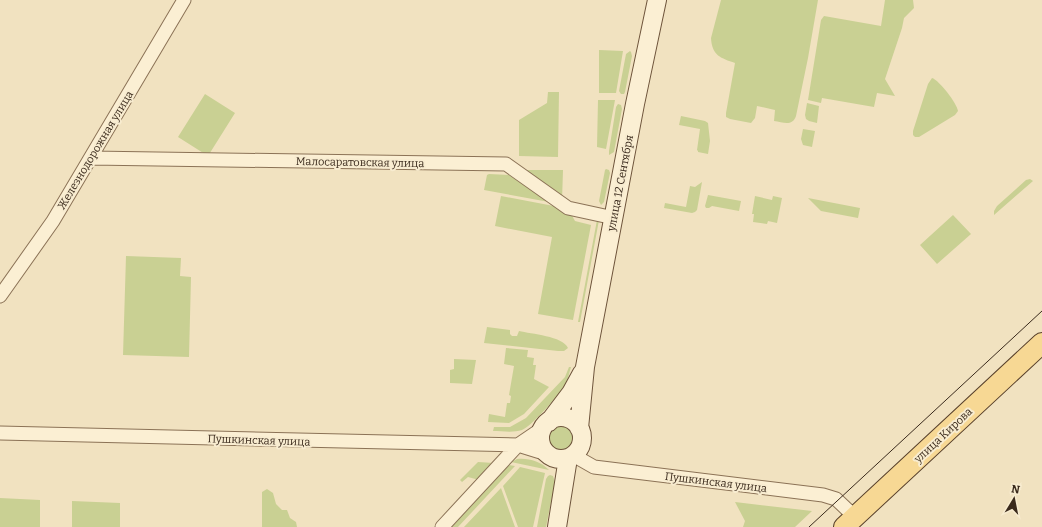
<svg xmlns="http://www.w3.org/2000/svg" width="1042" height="527" font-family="Bitter,serif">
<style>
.green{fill:#c9d093}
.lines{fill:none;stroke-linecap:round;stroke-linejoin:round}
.street-casing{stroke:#8b7256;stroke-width:15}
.secondary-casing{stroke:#6d533a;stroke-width:20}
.primary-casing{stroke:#58402b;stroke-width:22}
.street{stroke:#fbefd3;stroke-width:13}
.secondary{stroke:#fbefd3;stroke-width:18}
.primary{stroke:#f7d894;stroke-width:20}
.tram{stroke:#3a2a1c;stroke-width:1}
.labels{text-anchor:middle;stroke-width:4;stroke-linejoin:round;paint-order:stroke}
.street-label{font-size:11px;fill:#3a2a1c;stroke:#f8ecd0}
</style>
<rect width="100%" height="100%" fill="#f1e2c0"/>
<path class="green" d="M 721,0 L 818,0 L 808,58 L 796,116 C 792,127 783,122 774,121 L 775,110 L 757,106 L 755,118 L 751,123 L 730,119 L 726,117 L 726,113 L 735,63 C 721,58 712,56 711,38 Z
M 885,0 L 913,0 L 914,8 L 904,18 L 902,28 L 885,79 L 895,96 L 877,93 L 874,107 L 822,98 L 821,103 L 808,100 L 821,20 L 824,16 L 881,26 Z
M 599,50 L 623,51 L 616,93 L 599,93 Z
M 630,51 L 631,52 L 632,56 L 625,92 L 624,94 L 621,94 L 619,91 L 626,54 Z
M 932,78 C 939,80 957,103 958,111 L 955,115 L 919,137 L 915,137 L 913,135 L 913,131 L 928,84 Z
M 548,92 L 559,92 L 558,157 L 519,156 L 519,120 L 547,103 Z
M 205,94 L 235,113 L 208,156 L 178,137 Z
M 598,100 L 615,100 L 606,149 L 597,147 Z
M 807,103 L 819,106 L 817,123 L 809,121 L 806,119 L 805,115 Z
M 618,104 L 621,105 L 622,109 L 614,152 L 609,155 L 609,151 L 616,107 Z
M 681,116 L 705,121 L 708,123 L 710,141 L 708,154 L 698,152 L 698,151 L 697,150 L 700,129 L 679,125 Z
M 803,129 L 815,131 L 812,147 L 803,145 L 801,139 Z
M 606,169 L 609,170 L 610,173 L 604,202 L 601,205 L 599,201 L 605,170 Z
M 520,170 L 563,170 L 562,201 Z
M 489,174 L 509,175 L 549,202 L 484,190 L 487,175 Z
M 1030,179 L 1033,181 L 994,215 L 994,211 L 997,206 L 1026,180 Z
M 702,182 L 697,210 L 695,212 L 692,213 L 664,208 L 665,203 L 686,207 L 690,186 L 695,187 Z
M 708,195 L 741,201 L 739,211 L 712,206 L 709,208 L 706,208 L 705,206 Z
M 501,196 L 559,207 L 570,212 L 575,221 L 591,225 L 573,320 L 538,314 L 552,237 L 495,226 Z
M 755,196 L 772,200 L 773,196 L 782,198 L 777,223 L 768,221 L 767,224 L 753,222 L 754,214 L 752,214 Z
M 808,198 L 860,208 L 858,218 L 821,211 Z
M 953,215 L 971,234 L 937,264 L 920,245 Z
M 597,220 L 599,220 L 580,322 L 578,322 Z
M 126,256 L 181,258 L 180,276 L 191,277 L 189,357 L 123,355 Z
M 487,327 L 510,330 L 510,334 L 512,336 L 517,336 L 519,331 C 531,334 563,336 568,348 L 564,351 L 558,351 L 484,343 Z
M 506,348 L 528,350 L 527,357 L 534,358 L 533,365 L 536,365 L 534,379 L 549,387 L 524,414 L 509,423 L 488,422 L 489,414 L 505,417 L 507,403 L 510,403 L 511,396 L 509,395 L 514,366 L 504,364 Z
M 454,359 L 476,360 L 472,384 L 450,383 L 450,370 L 454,369 Z
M 569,367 L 571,367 C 569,373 568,380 565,385 C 560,394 531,427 522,430 C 513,433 502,431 493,431 L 494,427 L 510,427 L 526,418 L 565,377 Z
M549 438a12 12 0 1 1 24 0a12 12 0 1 1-24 0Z
M 517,459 C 529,458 540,461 549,470 L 511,462 Z
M 478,462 L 494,463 L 479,480 L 468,477 L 462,482 L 460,480 Z
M 509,465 L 515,466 L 458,527 L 450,527 Z
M 520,467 L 545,473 L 533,527 L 518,527 L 503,486 Z
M 550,475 L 553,476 L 555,482 L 546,527 L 537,527 L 546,479 L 548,476 Z
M 501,488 L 515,527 L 464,527 Z
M 267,489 L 273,493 L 276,504 L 282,510 L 287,510 L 290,518 L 296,522 L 297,527 L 262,527 L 262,492 Z
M 0,498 L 40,500 L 40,527 L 0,527 Z
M 72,501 L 120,503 L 120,527 L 72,527 Z
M 735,502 L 812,511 L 795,527 L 743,527 L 745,521 Z"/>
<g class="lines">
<defs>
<path id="street" d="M 91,158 L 506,164 L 568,208 L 614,218
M 0,296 L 53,221 L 184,0
M 0,433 L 518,445 L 547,454
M 573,455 L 594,467 L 823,495 L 836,499 L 855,517
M 442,527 L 518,445 L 543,428"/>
<path id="secondary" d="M540 438a21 21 0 1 1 42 0a21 21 0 1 1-42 0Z
M 549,422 L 571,393 L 582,373
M 579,428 L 585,367 L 635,104 L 657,0
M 557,527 L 568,458"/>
<path id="primary" d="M 844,527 L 1042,343"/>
</defs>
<use href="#street" class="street-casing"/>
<use href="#secondary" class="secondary-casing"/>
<use href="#primary" class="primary-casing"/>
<use href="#street" class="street"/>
<use href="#secondary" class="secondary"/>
<use href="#primary" class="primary"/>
<path class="tram" d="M 809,527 L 1042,311"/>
</g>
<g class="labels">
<g class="street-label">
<text transform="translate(95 150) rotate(-59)" y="4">Железнодорожная улица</text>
<text transform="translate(360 162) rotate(1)" y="4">Малосаратовская улица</text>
<text transform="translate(620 183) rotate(-79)" y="4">улица 12 Сентября</text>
<text transform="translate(943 435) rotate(-43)" y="4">улица Кирова</text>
<text transform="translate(259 440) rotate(2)" y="4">Пушкинская улица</text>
<text transform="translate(716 482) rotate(7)" y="4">Пушкинская улица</text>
</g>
</g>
<g transform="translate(1014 499) rotate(10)" stroke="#f8ecd0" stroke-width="3" paint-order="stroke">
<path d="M0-3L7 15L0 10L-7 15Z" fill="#3a2a1c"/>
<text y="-6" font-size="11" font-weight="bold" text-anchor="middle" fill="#3a2a1c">N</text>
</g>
</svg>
